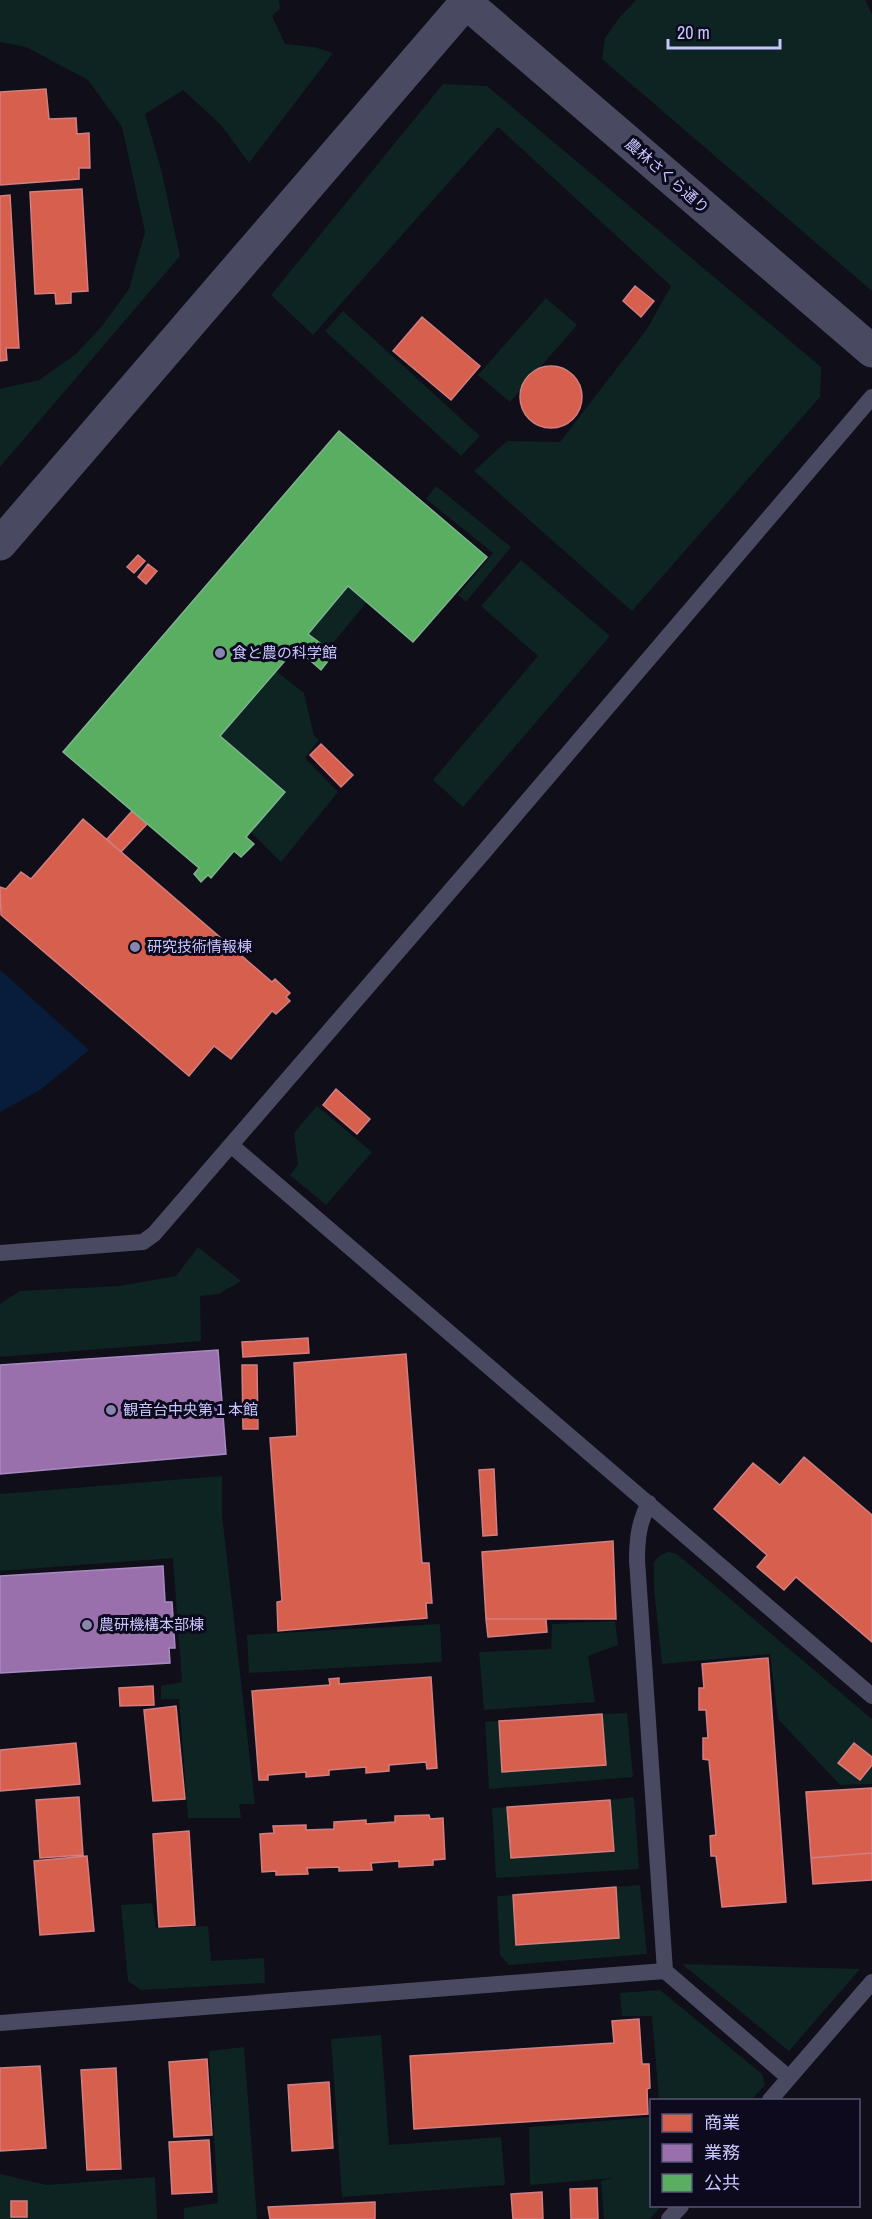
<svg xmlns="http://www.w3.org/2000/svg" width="872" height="2219" font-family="'Archivo Narrow','Noto Sans JP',sans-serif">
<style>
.green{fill:#0d2422}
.water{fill:#081d3b}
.shops{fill:#d6604d;stroke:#d27e82;stroke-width:1.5}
.offices{fill:#9970ab;stroke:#a78ac4;stroke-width:1.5}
.public{fill:#5aae61;stroke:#7bb590;stroke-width:1.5}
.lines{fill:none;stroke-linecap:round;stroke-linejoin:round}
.service{stroke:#494a62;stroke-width:16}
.tertiary{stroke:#494a62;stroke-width:33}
.poi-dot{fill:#8885ae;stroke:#0c0a1c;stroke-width:2}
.labels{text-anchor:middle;stroke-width:6;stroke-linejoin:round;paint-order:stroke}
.street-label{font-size:15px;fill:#c8c5ff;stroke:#0c0a1c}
.poi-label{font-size:15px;fill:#c8c5ff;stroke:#0c0a1c;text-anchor:start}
</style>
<rect width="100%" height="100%" fill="#100e18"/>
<path class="green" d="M 0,0 L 279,0 L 280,9 L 272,16 L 285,44 L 314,47 L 333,53 L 249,163 L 221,125 L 183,90 L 145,114 L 162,173 L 180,256 L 0,467 L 0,389 L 39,380 L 76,354 L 102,326 L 129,289 L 145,232 L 122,127 L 88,80 L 26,47 L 0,42 Z
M 636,0 L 865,0 L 872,14 L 872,291 L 602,59 L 605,38 L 619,18 Z
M 443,84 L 487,86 L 821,367 L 820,397 L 632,611 L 474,471 L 507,441 L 560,442 L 647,329 L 671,286 L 498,127 L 313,335 L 271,295 Z
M 546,298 L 577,325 L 510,402 L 478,375 Z
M 343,311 L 480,436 L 461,456 L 325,331 Z
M 436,486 L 511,547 L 466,602 L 458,595 L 493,553 L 426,499 Z
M 521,560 L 610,636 L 463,807 L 433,780 L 538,656 L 481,606 Z
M 348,586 L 367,602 L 328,649 L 308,634 Z
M 276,671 L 304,693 L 314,736 L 319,740 L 305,758 L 338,792 L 281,862 L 251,832 L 285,792 L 220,737 Z
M 317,1106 L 372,1152 L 326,1205 L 290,1175 L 298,1165 L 294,1133 Z
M 198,1247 L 241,1281 L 219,1294 L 200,1296 L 201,1341 L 0,1357 L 0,1304 L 20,1291 L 119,1286 L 176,1276 Z
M 222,1476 L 222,1515 L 255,1804 L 239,1804 L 241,1818 L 188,1818 L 179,1699 L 161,1699 L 161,1686 L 182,1682 L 173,1558 L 0,1571 L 0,1494 Z
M 668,1552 L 677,1554 L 872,1719 L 872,1784 L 840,1785 L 778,1719 L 770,1654 L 662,1664 L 654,1589 L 654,1562 L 659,1556 Z
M 615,1621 L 618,1645 L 588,1656 L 595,1702 L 484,1710 L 479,1652 L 551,1649 L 552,1624 Z
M 440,1624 L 442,1662 L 249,1673 L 247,1635 Z
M 627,1713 L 633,1777 L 489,1789 L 485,1722 L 499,1721 L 503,1772 L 606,1765 L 602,1714 Z
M 634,1797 L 639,1869 L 496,1878 L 492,1808 L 507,1807 L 511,1858 L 613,1851 L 610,1800 Z
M 640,1885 L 647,1954 L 509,1965 L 500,1955 L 497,1896 L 513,1895 L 516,1945 L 619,1938 L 616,1887 Z
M 152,1903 L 156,1928 L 208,1926 L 211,1961 L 264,1958 L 265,1983 L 141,1990 L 128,1981 L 121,1905 Z
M 682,1964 L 860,1969 L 789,2051 Z
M 660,1990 L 762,2074 L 765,2085 L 751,2100 L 659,2100 L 652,2016 L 622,2016 L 620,1993 Z
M 381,2035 L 389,2145 L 501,2137 L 505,2185 L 342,2197 L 331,2039 Z
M 244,2047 L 257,2219 L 184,2219 L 184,2208 L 218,2203 L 209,2051 Z
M 651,2117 L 652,2206 L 661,2206 L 650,2219 L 604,2219 L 601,2181 L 613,2178 L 530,2185 L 529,2127 Z
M 0,2174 L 47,2185 L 155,2177 L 157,2219 L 0,2219 Z"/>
<path class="water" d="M 0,970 L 89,1050 L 40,1090 L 0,1112 Z"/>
<path class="shops" d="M 46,89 L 49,119 L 76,118 L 77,134 L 89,133 L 90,168 L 79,168 L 79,179 L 0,185 L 0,92 Z
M 82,189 L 88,291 L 71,292 L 71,303 L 56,304 L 55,293 L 35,294 L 30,192 Z
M 10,195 L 19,348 L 6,348 L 7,360 L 0,361 L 0,196 Z
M 635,286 L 654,301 L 641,317 L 623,301 Z
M 422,317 L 480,366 L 451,400 L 393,351 Z
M520 397a31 31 0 1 1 62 0a31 31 0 1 1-62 0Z
M 138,555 L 145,561 L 134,573 L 127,567 Z
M 148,564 L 157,571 L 146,584 L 138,577 Z
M 321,744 L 353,775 L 341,787 L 310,755 Z
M 132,811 L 147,824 L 121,852 L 107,839 Z
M 83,819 L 272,982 L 275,979 L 290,993 L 286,997 L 290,1001 L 276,1014 L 272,1011 L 231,1059 L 214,1046 L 189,1076 L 1,915 L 0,887 L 6,889 L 21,872 L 31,879 Z
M 336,1089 L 370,1119 L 357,1134 L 323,1105 Z
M 308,1338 L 309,1353 L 243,1357 L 242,1342 Z
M 406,1354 L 422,1563 L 429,1563 L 432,1603 L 426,1603 L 427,1618 L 278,1631 L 277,1602 L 282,1601 L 270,1438 L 297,1436 L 294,1363 Z
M 242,1365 L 257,1365 L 258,1429 L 243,1429 Z
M 804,1457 L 872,1515 L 872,1642 L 796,1577 L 784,1590 L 757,1567 L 767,1555 L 714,1509 L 753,1463 L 780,1485 Z
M 494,1469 L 497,1535 L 483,1536 L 479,1470 Z
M 613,1541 L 616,1619 L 486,1619 L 482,1552 Z
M 486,1619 L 546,1619 L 547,1632 L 488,1637 Z
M 768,1658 L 786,1902 L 722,1907 L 716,1856 L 711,1856 L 710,1836 L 716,1835 L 709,1760 L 703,1759 L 703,1738 L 708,1738 L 706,1710 L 699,1710 L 699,1688 L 704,1688 L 702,1664 Z
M 431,1677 L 437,1768 L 427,1769 L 426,1762 L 389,1765 L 389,1771 L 366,1773 L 366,1767 L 329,1770 L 329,1775 L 306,1777 L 306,1772 L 268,1775 L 268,1780 L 259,1780 L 252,1691 L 330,1685 L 329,1679 L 339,1678 L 339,1684 Z
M 153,1686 L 154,1705 L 120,1706 L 119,1688 Z
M 176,1706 L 185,1799 L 153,1801 L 144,1710 Z
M 602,1714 L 606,1765 L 502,1772 L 499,1721 Z
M 76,1743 L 80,1784 L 0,1791 L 0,1750 Z
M 854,1743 L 872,1757 L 872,1765 L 860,1780 L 838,1763 Z
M 872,1788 L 872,1853 L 811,1858 L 806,1792 Z
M 79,1797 L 83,1855 L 40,1858 L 36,1800 Z
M 610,1800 L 614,1851 L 511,1858 L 507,1807 Z
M 429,1815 L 430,1819 L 443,1818 L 445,1859 L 433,1860 L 433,1865 L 399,1867 L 399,1861 L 371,1863 L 372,1870 L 339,1871 L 339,1867 L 307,1868 L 308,1874 L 276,1875 L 276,1871 L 262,1872 L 260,1834 L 274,1833 L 273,1826 L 306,1825 L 306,1830 L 334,1829 L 334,1822 L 366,1820 L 366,1824 L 395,1822 L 395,1816 Z
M 189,1831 L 195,1925 L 159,1927 L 153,1834 Z
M 872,1853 L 872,1880 L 813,1884 L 811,1858 Z
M 87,1856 L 94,1931 L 40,1935 L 34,1861 Z
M 616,1887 L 619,1938 L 516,1945 L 513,1895 Z
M 639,2019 L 642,2064 L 649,2064 L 650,2088 L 647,2089 L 648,2114 L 414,2129 L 410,2056 L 614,2043 L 612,2021 Z
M 207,2059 L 212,2135 L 174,2137 L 169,2062 Z
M 40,2066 L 46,2148 L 0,2151 L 0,2068 Z
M 116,2068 L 121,2169 L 87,2170 L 81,2070 Z
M 329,2082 L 333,2148 L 292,2151 L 288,2085 Z
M 209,2140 L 212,2192 L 172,2194 L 169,2142 Z
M 597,2188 L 598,2219 L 571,2219 L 570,2189 Z
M 542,2192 L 543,2219 L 513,2219 L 511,2194 Z
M 11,2201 L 27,2201 L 27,2217 L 11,2217 Z
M 375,2202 L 375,2219 L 270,2219 L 268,2207 Z"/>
<path class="offices" d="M 218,1350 L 226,1454 L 0,1474 L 0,1365 Z
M 163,1566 L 165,1602 L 172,1602 L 175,1648 L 169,1648 L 170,1663 L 0,1673 L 0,1576 Z"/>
<path class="public" d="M 339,431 L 487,557 L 413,642 L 348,586 L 308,634 L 328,649 L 332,656 L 321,670 L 296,648 L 220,736 L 285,792 L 246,837 L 254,844 L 241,857 L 234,851 L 211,878 L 208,875 L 201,882 L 194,874 L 199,868 L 63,752 Z"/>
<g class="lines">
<path class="service" d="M 232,1146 L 872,1696
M 0,1253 L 143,1242 L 154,1234 L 483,853 L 872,397
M 649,1503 C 639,1522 637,1539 637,1560 L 665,1971 L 789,2078
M 0,2023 L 665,1971
M 770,2100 L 872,1982
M 669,2219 L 681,2206"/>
<path class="tertiary" d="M 463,0 L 872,351
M 0,544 L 468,0"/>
</g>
<g class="poi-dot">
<circle cx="220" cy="653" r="6"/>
<circle cx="135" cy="947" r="6"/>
<circle cx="111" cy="1410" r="6"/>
<circle cx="87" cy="1625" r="6"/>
</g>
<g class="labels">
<g class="street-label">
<text transform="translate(667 176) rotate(41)" y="5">農林さくら通り</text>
</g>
<g class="poi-label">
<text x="232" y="658">食と農の科学館</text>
<text x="147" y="952">研究技術情報棟</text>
<text x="123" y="1415">観音台中央第１本館</text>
<text x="99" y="1630">農研機構本部棟</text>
</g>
</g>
<rect x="650" y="2099" width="210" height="108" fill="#0c0a1c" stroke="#575577" stroke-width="1.5"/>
<rect x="662" y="2114" width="30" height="18" fill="#d6604d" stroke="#575577" stroke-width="1.5"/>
<text x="704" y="2129" font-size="18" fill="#c8c5ff">商業</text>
<rect x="662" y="2144" width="30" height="18" fill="#9970ab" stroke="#575577" stroke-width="1.5"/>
<text x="704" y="2159" font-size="18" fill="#c8c5ff">業務</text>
<rect x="662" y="2174" width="30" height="18" fill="#5aae61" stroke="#575577" stroke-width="1.5"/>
<text x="704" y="2189" font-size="18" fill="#c8c5ff">公共</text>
<path d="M668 39v9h112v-9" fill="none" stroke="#c8c5ff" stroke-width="3"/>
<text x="677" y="39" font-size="18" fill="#c8c5ff" stroke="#0c0a1c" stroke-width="4.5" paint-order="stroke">20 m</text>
</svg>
